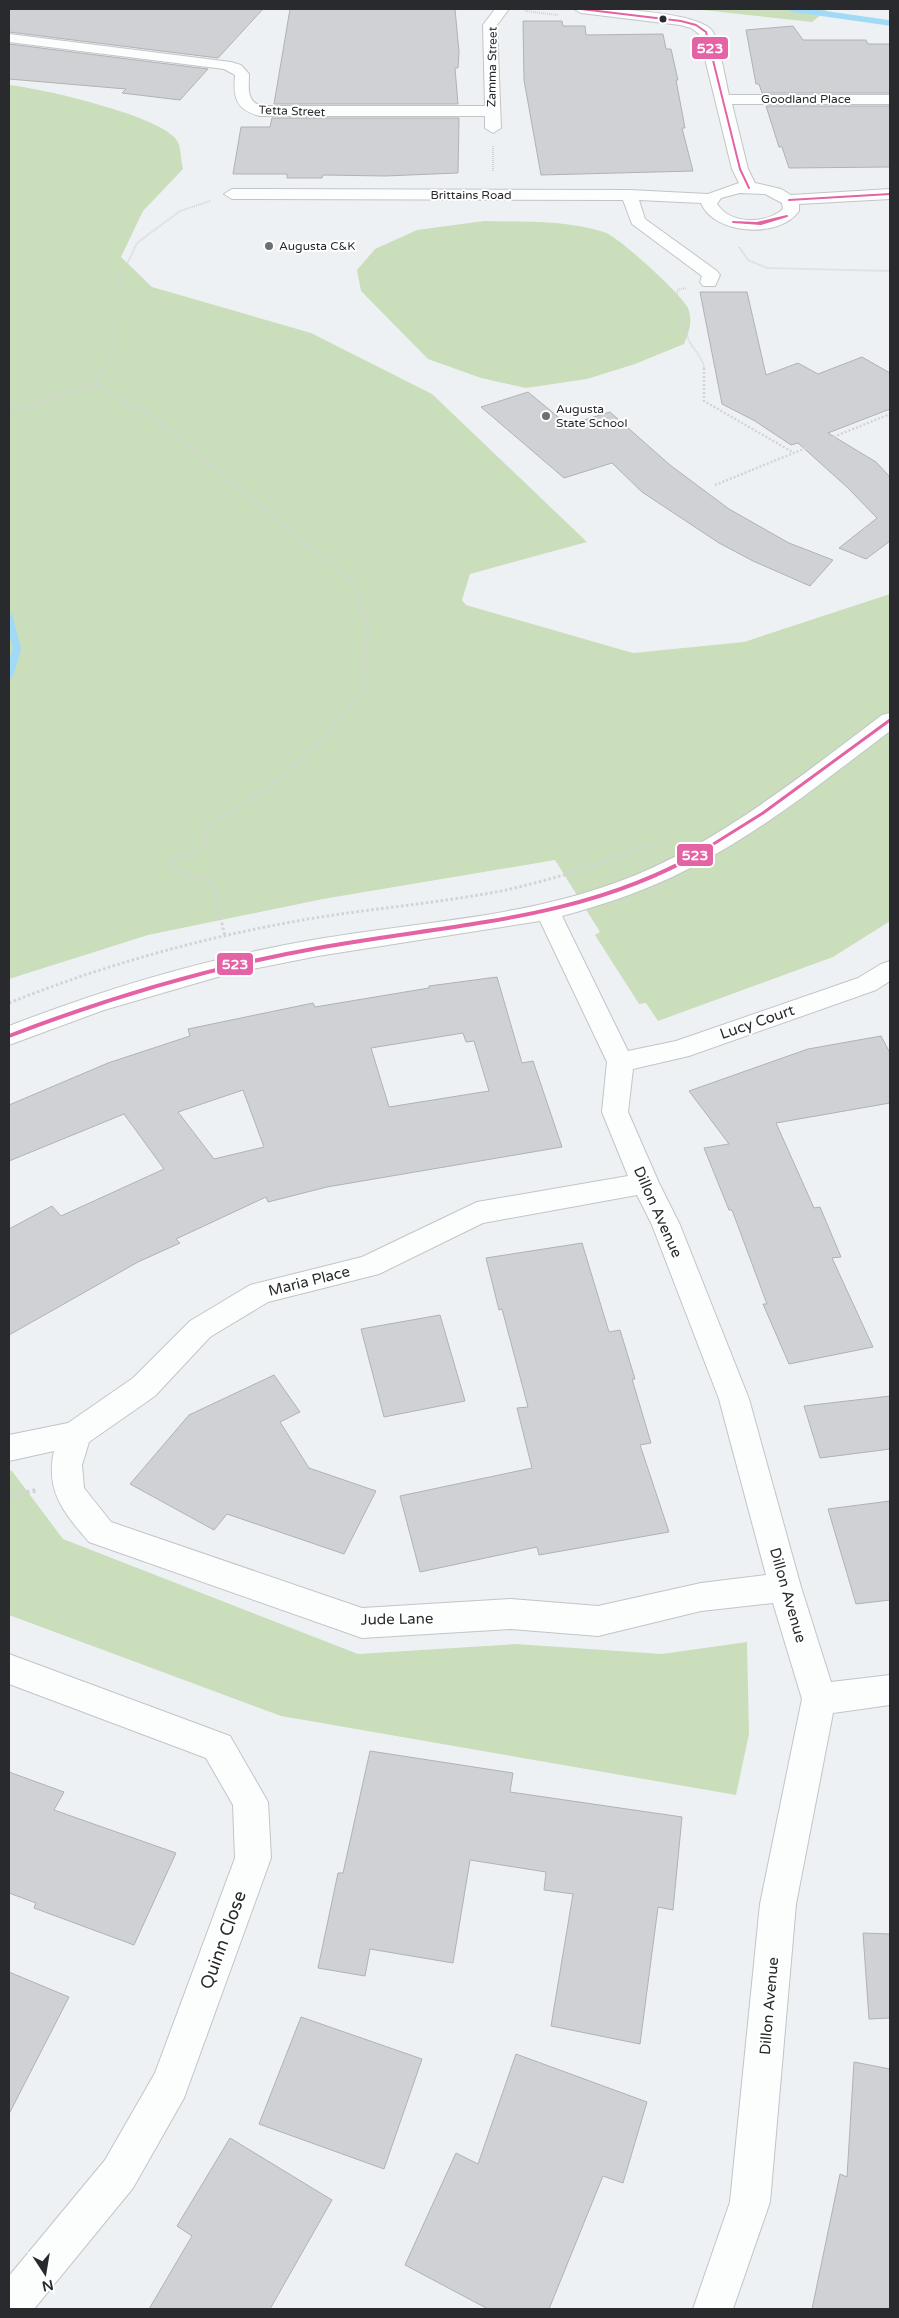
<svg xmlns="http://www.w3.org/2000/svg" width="899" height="2318" font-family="'Varela Round',sans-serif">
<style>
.green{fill:#cadebb}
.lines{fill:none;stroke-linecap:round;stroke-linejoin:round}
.stream-far1{stroke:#a0daf6;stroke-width:5.5}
.stream{stroke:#a0daf6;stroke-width:8}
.building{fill:#cfd1d4;stroke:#b0b2b5;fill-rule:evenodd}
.minor-casing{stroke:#c3c4c7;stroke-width:2}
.path-far3{stroke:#d3d3d5;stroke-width:2;stroke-dasharray:1 1;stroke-linecap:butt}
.path-far2{stroke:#d3d3d5;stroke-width:2.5;stroke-dasharray:2 2;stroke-linecap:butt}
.path-far1{stroke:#d3d3d5;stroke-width:3;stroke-dasharray:2.5 2.5;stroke-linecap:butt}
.path{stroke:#d3d3d5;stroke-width:4.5;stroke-dasharray:3 3;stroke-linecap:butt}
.minor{fill:#fcfdfd;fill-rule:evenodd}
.bus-1-far2-casing{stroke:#fff;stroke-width:4}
.bus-1-far1-casing{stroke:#fff;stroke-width:6}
.bus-1-casing{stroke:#fff;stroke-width:8}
.bus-1-far2{stroke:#e463a4;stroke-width:2}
.bus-1-far1{stroke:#e463a4;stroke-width:3}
.bus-1{stroke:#e463a4;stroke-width:4}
.bus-dot{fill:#282a2d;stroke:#fff;stroke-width:2}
.poi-dot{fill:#6d7073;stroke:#fff;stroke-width:2}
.labels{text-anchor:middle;stroke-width:4;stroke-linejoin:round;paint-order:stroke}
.far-street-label{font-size:12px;fill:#282a2d;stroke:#fff}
.far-poi-label{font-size:12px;fill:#282a2d;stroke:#fff;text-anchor:start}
.street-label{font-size:15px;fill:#282a2d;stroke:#fff}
.near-street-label{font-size:18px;fill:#282a2d;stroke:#fff}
.line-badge{stroke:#fff;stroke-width:2}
.badge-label{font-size:14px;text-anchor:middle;font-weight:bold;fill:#fff}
</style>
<rect width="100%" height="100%" fill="#eef1f4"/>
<path class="green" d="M 694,9 L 828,9 L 812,22 Z
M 9,85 C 39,88 165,116 178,142 C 181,149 181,161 183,169 L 143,211 L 121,257 L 152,287 L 311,333 L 432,394 L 587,542 L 470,574 L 462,600 L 466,605 L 633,653 L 744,642 L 890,594 L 890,921 L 833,957 L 658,1021 L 646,1003 L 639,1004 L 595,935 L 600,932 L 555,860 L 323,899 L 148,935 L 9,979 Z
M 484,221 C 524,222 565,220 604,232 C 618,236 681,294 688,308 C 693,322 689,332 684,344 L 635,364 L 587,379 L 526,388 L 481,378 L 428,359 L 361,291 L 357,270 L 375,249 L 417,230 Z
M 9,1470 L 12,1471 L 63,1539 L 358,1654 L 516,1644 L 662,1654 L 747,1642 L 749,1734 L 736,1795 L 281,1716 L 9,1615 Z"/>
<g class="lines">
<path class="stream-far1" d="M 792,9 L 890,23"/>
<path class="stream" d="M 9,618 L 17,649 L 9,675"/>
</g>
<path class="building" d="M 9,9 L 263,9 L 218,58 L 9,32 Z
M 290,9 L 455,9 L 459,52 L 458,68 L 455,68 L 458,104 L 274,104 Z
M 523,21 L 562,21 L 563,26 L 585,26 L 586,35 L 663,34 L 666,49 L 671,49 L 678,80 L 676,80 L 685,128 L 682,128 L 693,171 L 541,175 L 524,80 Z
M 793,26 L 803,40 L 866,40 L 868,44 L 890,44 L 890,93 L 762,93 L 759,84 L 756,84 L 746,30 Z
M 9,44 L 208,69 L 180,100 L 122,93 L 126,89 L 9,79 Z
M 766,106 L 890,106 L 890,167 L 789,168 L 782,147 L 779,147 Z
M 272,118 L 459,118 L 458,173 L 385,176 L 323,175 L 322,178 L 287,178 L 287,174 L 233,174 L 241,127 L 270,127 Z
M 700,292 L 747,292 L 766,375 L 798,363 L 818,374 L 862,357 L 890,373 L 890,409 L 828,433 L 876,462 L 890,477 L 890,541 L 866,559 L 839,548 L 877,518 L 848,488 L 798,443 L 791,445 L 755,421 L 722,404 Z
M 528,392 L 568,425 L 610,412 L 670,465 L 729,509 L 789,543 L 833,560 L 810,586 L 753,561 L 719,543 L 642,492 L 612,463 L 564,478 L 481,407 Z
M 497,977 L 522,1063 L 533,1061 L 562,1147 L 327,1187 L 268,1202 L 266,1197 L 176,1239 L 180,1243 L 138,1262 L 9,1335 L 9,1229 L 52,1206 L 61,1216 L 164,1169 L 124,1114 L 9,1161 L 9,1105 L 108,1063 L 190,1036 L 188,1029 L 313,1003 L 315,1007 L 429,988 L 429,986 ZM 463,1033 L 466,1042 L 474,1041 L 489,1091 L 389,1107 L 371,1048 ZM 243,1090 L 264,1147 L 214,1159 L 178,1112 Z
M 881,1036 L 890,1053 L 890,1103 L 776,1123 L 814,1208 L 820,1207 L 841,1257 L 832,1258 L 873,1347 L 789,1364 L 763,1304 L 767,1304 L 732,1210 L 729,1210 L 704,1148 L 729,1144 L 689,1091 L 808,1049 Z
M 582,1243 L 609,1332 L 620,1330 L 635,1379 L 632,1379 L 651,1443 L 640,1445 L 669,1532 L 539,1555 L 537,1547 L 420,1572 L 400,1496 L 532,1468 L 517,1408 L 528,1407 L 502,1309 L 499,1310 L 486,1258 Z
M 440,1315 L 465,1401 L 384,1417 L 361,1329 Z
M 274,1375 L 300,1412 L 280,1422 L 309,1468 L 376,1491 L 344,1554 L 227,1514 L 214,1530 L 130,1484 L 189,1415 Z
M 890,1396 L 890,1449 L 820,1458 L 804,1406 Z
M 890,1501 L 890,1600 L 856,1604 L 828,1509 Z
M 370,1751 L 513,1773 L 510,1792 L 682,1817 L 673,1910 L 658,1907 L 640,2044 L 551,2026 L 573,1894 L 544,1890 L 546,1872 L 470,1860 L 453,1963 L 370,1949 L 365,1976 L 318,1968 L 338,1873 L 343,1873 Z
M 9,1772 L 64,1792 L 54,1810 L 176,1853 L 134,1945 L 34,1908 L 36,1903 L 9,1893 Z
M 863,1933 L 890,1934 L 890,2018 L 869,2019 Z
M 9,1972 L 69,1997 L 9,2114 Z
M 301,2017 L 422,2059 L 384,2169 L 259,2124 Z
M 516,2054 L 647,2102 L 623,2183 L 603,2176 L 549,2309 L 488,2309 L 405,2265 L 456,2153 L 478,2164 Z
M 854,2062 L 890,2069 L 890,2309 L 812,2309 L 840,2174 L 847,2177 Z
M 230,2138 L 332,2200 L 270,2309 L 149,2309 L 192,2236 L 177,2226 Z"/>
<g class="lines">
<defs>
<path id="minor" d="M 495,9 L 509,9 L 497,25 L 501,128 L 493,133 L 485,128 L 485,116 L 260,116 C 236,110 233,98 235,75 L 224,69 L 9,42 L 9,34 L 231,62 L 241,65 L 249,74 C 249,88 246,101 261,106 L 485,106 L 483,25 Z
M 574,9 C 597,7 702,11 713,32 C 720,46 725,78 729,95 L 890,95 L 890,104 L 732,104 L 748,169 L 755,183 L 781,189 L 791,195 L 890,189 L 890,199 L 799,204 L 799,211 C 780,239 714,235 701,203 L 639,200 L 645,219 L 717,271 L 720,275 L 715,286 L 703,286 L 700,282 L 702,276 L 632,224 L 623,200 L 232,199 L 224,194 L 232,189 L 629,190 L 708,194 L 739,183 L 732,169 L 699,34 L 691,28 L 680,25 L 581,13 ZM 740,193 L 765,194 L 782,203 L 783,209 C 766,224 731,225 717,204 L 721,198 Z
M 890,713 L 890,731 C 820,784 750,841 670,878 C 635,894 599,906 562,916 L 628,1051 L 676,1041 L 858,978 L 881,964 L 890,961 L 890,981 L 876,990 L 689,1056 L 633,1069 L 628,1112 L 659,1183 L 680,1225 L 749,1399 L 801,1587 L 831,1682 L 890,1675 L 890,1705 L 833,1713 L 796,1904 L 770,2202 L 733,2309 L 693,2309 L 730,2202 L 760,1904 L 802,1699 L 773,1603 L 701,1611 L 598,1636 L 511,1629 L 362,1638 L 89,1542 C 64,1513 45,1491 54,1451 L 9,1461 L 9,1435 L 68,1423 L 133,1378 L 190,1321 L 250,1285 L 362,1257 L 477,1202 L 628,1176 L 602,1112 L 607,1062 L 540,921 L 318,956 L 228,974 L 104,1010 L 9,1045 L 9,1026 C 109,987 212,957 318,939 C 417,922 519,918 615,883 C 714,847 798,778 882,715 ZM 637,1195 L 652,1225 L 719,1399 L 766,1575 L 701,1583 L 598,1606 L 511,1599 L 362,1608 L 111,1522 L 84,1488 L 82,1465 L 89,1442 L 155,1396 L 210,1337 L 268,1302 L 379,1274 L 483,1223 Z
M 9,1654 L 230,1736 L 268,1802 L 271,1858 L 184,2098 L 133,2188 L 34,2309 L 9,2309 L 9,2276 L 105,2160 L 155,2073 L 235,1858 L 233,1805 L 206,1758 L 9,1684 Z"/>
</defs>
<use href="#minor" class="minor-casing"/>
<path class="path-far3" d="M 525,11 L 558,15
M 493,146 L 493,172
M 739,247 L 748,260 L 767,268 L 890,271
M 686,288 L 677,290 C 679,306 682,323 688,338 C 692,349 704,358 704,369
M 103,369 L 115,349 L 118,283 L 137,243 L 180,211 L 210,201"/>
<path class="path-far2" d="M 704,368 L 704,401 L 794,453
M 95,384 L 152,416 L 355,585 L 368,631 L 362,692 L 319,743 L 269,788 L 206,827 C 207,843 207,846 192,853
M 9,413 L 95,384 L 104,368
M 715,485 L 890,414
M 630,853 L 657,843"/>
<path class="path-far1" d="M 195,852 L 172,862 L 172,867 L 175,870 L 212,882 L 225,936
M 9,1003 C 106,964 205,937 308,919 C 374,908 441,903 506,890 C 550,880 592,867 633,852"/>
<path class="path" d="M 9,1496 L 38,1490"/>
<use href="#minor" class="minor"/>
<defs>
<path id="bus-1-far2" d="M 581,9 L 681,21 L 696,25 L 706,32 L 740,169 L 749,188
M 789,200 L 890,194
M 733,222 L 757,223 L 787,216
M 733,222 L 761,224 L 787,216"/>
<path id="bus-1-far1" d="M 699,853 L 763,813 L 890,720"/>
<path id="bus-1" d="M 9,1036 C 110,997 212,967 318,948 C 449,924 583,921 701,852"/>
</defs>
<use href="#bus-1-far2" class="bus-1-far2-casing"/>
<use href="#bus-1-far1" class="bus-1-far1-casing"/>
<use href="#bus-1" class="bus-1-casing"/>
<use href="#bus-1-far2" class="bus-1-far2"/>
<use href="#bus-1-far1" class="bus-1-far1"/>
<use href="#bus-1" class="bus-1"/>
</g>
<circle class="bus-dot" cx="663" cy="19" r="4.5"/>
<g class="poi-dot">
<circle cx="269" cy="246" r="5"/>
<circle cx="546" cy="416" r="5"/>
</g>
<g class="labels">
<g class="far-street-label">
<text transform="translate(492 67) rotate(-89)" y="4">Zamma Street</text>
<text x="806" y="103">Goodland Place</text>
<text transform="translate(292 111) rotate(2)" y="4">Tetta Street</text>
<text x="471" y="199">Brittains Road</text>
</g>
<g class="far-poi-label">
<text x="279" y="250">Augusta C&amp;K</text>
<text x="556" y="413">Augusta<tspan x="556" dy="14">State School</tspan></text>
</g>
<g class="street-label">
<text transform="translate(757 1022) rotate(-19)" y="5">Lucy Court</text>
<text transform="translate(658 1212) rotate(66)" y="5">Dillon Avenue</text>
<text transform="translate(309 1281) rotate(-14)" y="5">Maria Place</text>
<text transform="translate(788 1595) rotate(74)" y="5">Dillon Avenue</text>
<text transform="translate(397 1619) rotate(-1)" y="5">Jude Lane</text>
<text transform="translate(769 2006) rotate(-85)" y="5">Dillon Avenue</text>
</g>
<g class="near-street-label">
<text transform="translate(223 1940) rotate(-70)" y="6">Quinn Close</text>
</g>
</g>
<g class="line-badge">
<rect x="691" y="36" width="38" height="24" rx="5" fill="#e463a4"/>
<rect x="676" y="843" width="38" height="24" rx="5" fill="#e463a4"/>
<rect x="216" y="952" width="38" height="24" rx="5" fill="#e463a4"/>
</g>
<g class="badge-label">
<text x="710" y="53">523</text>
<text x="695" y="860">523</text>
<text x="235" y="969">523</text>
</g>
<rect width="899" height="2318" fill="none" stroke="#282a2d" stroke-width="20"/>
<g transform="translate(45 2273) rotate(168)" stroke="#ffffff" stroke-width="4" paint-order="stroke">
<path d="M0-4L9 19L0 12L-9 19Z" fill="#282a2d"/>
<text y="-8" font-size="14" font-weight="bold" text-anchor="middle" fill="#282a2d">N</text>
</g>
</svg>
